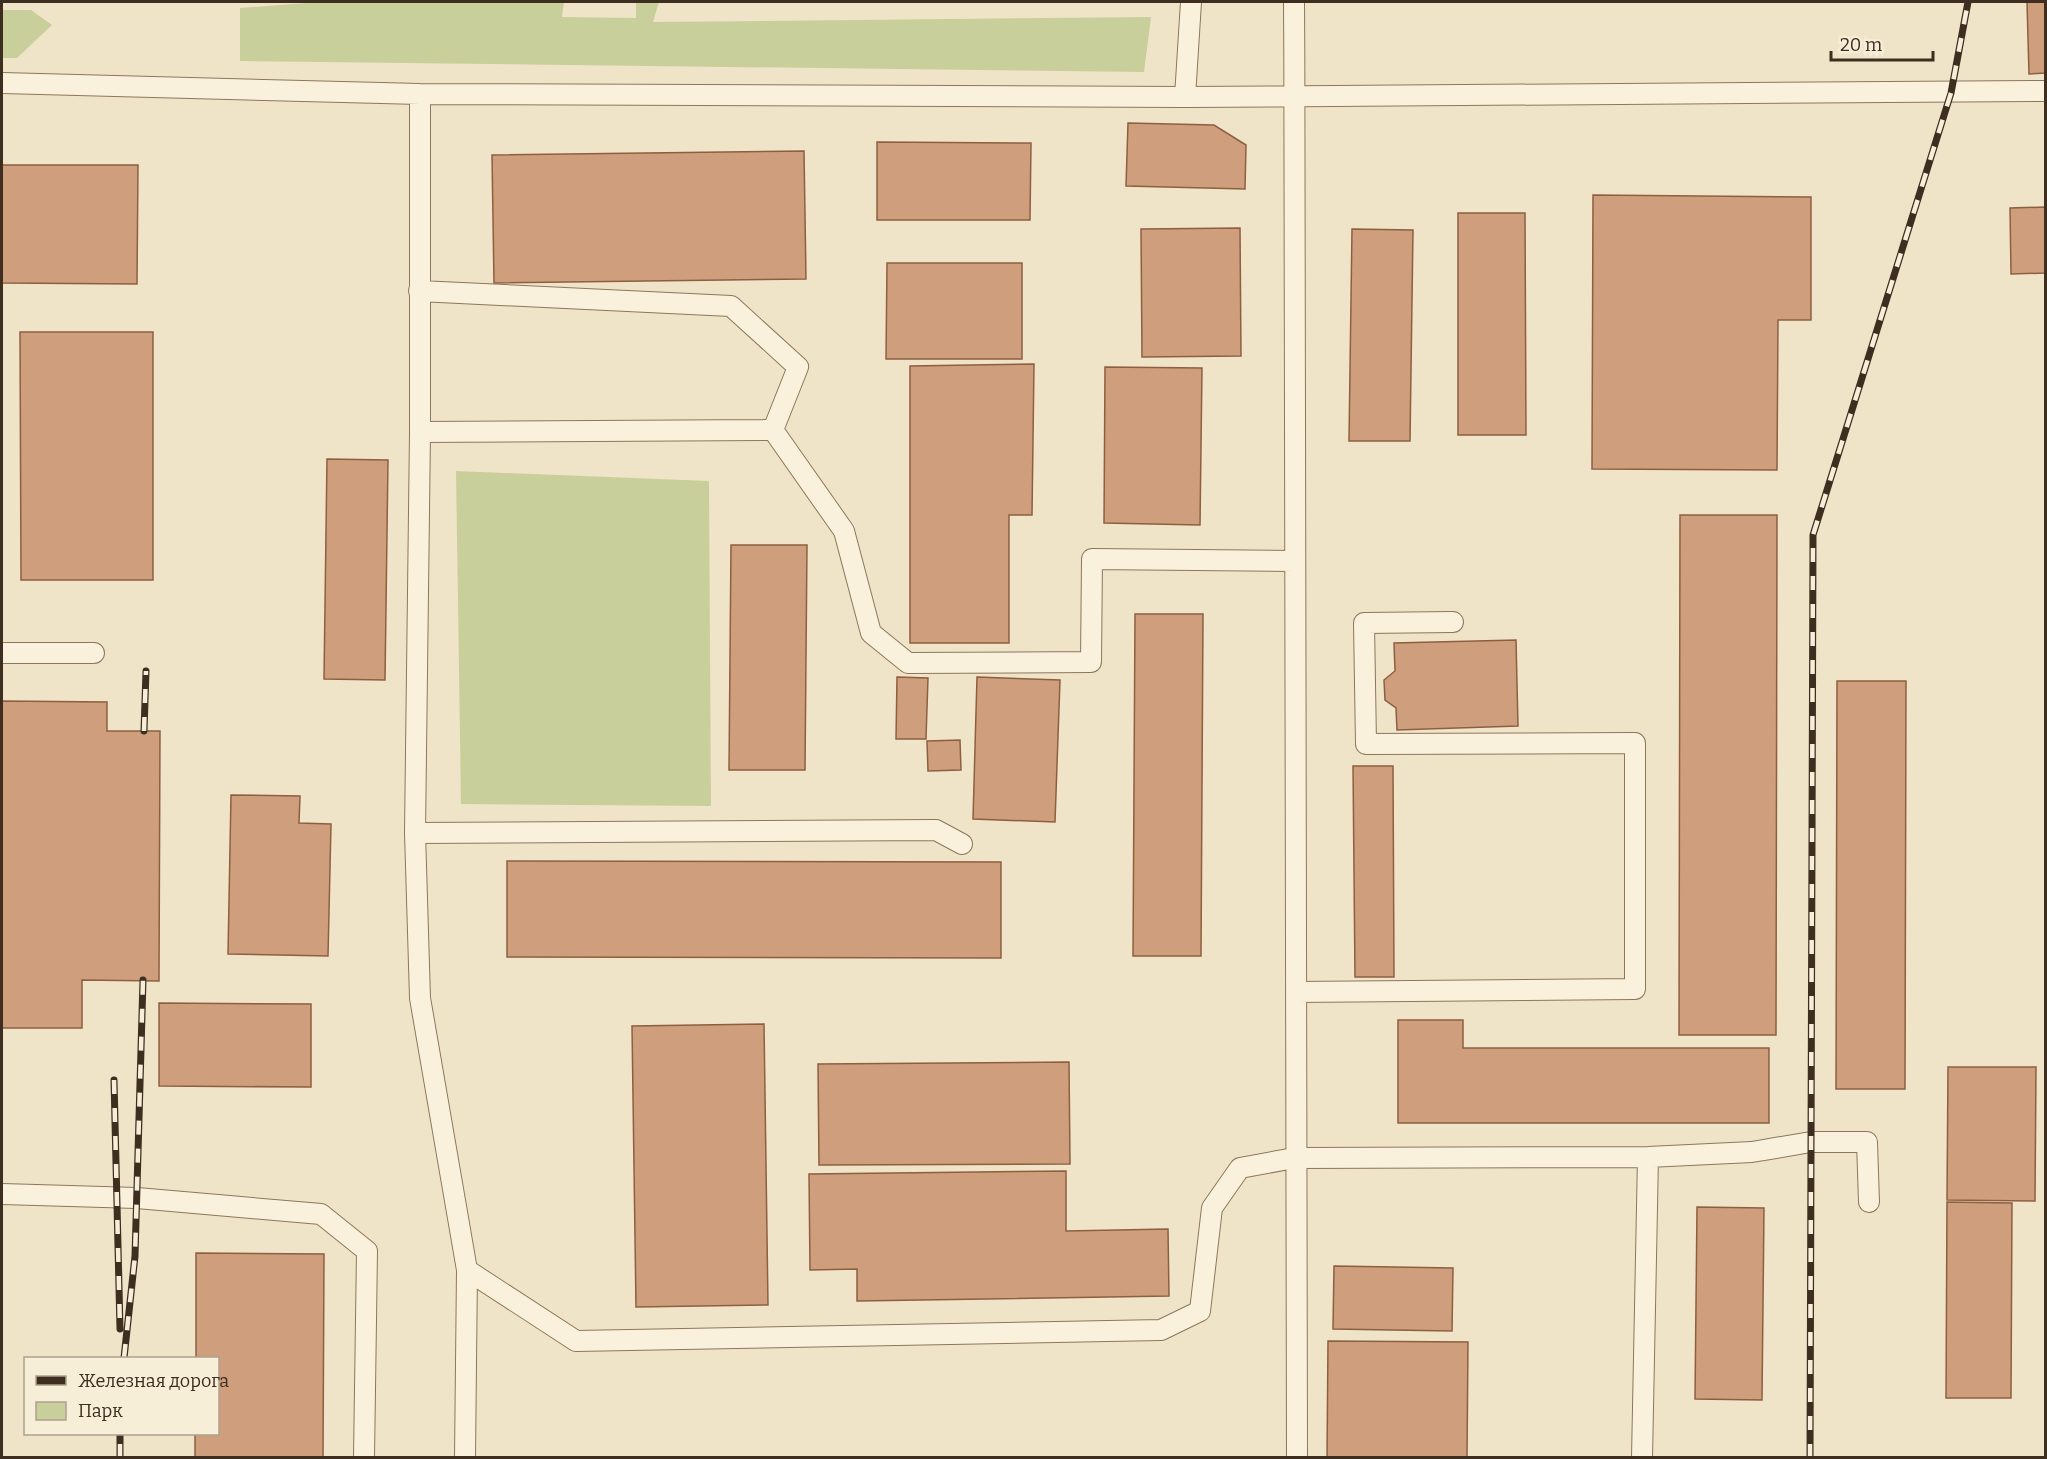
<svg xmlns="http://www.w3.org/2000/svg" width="2047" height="1459" font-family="Bitter,serif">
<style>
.green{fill:#c9cf9b}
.building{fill:#cf9f7d;stroke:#8d5f41;stroke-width:1.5}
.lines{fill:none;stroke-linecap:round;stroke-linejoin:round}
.service-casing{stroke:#8d765c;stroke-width:22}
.service{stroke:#faf1dc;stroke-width:20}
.rail-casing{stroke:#3d2e20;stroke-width:7}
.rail{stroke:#f7eed8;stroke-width:4.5;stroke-dasharray:14;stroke-linecap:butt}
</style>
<rect width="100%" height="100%" fill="#f0e4c8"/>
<path class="green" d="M 320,2 L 564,2 L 562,17 L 636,18 L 636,2 L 659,2 L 653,22 L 1151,17 L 1144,72 L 240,61 L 240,8 Z
M 2,10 L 31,10 L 52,25 L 17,58 L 2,58 Z
M 456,471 L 709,481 L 711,806 L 461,804 Z"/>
<path class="building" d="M 2027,2 L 2046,2 L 2046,73 L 2029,74 Z
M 1128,123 L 1214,125 L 1246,145 L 1245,189 L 1126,186 Z
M 877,142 L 1031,143 L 1030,220 L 877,220 Z
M 804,151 L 806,279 L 494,283 L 492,155 Z
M 2,165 L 138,165 L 137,284 L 2,283 Z
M 1593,195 L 1811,197 L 1811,320 L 1778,320 L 1777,470 L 1592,469 Z
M 2046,207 L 2046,273 L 2011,274 L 2010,208 Z
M 1458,213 L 1525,213 L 1526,435 L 1458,435 Z
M 1240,228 L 1241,356 L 1142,357 L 1141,229 Z
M 1352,229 L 1413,230 L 1410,441 L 1349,441 Z
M 887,263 L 1022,263 L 1022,359 L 886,359 Z
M 20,332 L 153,332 L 153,580 L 21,580 Z
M 1034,364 L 1032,515 L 1009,515 L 1009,643 L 910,643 L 910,366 Z
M 1105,367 L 1202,368 L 1200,525 L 1104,523 Z
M 327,459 L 388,460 L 385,680 L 324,679 Z
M 1680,515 L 1777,515 L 1776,1035 L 1679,1035 Z
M 731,545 L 807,545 L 805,770 L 729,770 Z
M 1135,614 L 1203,614 L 1201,956 L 1133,956 Z
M 1516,640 L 1518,726 L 1397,730 L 1396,708 L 1385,700 L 1384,680 L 1395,671 L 1394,643 Z
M 897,677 L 928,678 L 926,739 L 896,739 Z
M 977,677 L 1060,680 L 1055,822 L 973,819 Z
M 1837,681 L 1906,681 L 1905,1089 L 1836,1089 Z
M 2,701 L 107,702 L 107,731 L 160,731 L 159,981 L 82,980 L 82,1028 L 2,1028 Z
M 960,740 L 961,770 L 928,771 L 927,741 Z
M 1353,766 L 1393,766 L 1394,977 L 1355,977 Z
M 231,795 L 300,796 L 299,823 L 331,824 L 328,956 L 228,954 Z
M 507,861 L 1001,862 L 1001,958 L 507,957 Z
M 159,1003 L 311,1004 L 311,1087 L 159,1086 Z
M 1398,1020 L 1463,1020 L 1463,1048 L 1769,1048 L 1769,1123 L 1398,1123 Z
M 764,1024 L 768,1305 L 636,1307 L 632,1026 Z
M 1069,1062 L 1070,1164 L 819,1165 L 818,1064 Z
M 1948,1067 L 2036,1067 L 2035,1201 L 1947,1200 Z
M 1066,1171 L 1066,1231 L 1168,1229 L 1169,1296 L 857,1301 L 857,1269 L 810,1270 L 809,1174 Z
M 1947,1202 L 2012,1203 L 2011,1398 L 1946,1398 Z
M 1697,1207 L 1764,1208 L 1762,1400 L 1695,1399 Z
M 196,1253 L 324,1254 L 323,1458 L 195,1458 L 195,1434 L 218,1434 L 218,1358 L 196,1358 Z
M 1334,1266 L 1453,1268 L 1452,1331 L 1333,1329 Z
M 1328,1341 L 1468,1342 L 1467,1458 L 1327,1458 Z"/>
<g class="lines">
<defs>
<path id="service" d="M 1294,2 C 1297,487 1292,972 1297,1458
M 2,83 L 420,94 L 1185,97 L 2046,91
M 420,94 L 420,432 L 415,833 L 420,998 L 467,1270 L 465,1458
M 1185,97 L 1191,2
M 419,291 L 731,306 L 798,367 L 773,430 L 420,432
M 773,430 L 844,531 L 871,633 L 908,663 L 1091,662 L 1092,559 L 1294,561
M 2,653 L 94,653
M 415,833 L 936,830 L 962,844
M 1296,992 L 1635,989 L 1635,743 L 1366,744 L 1364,623 L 1453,622
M 2,1194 L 137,1198 L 321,1214 L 367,1251 L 364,1458
M 467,1270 L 576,1341 L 1161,1330 L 1200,1311 L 1212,1208 L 1240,1168 L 1294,1158 L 1648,1157 L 1752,1152 L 1811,1142 L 1867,1142 L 1869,1202
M 1642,1458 L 1648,1157"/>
</defs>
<use href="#service" class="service-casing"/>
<use href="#service" class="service"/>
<defs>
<path id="rail" d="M 144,731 L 146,671
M 114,1080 L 120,1329
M 124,1358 L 135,1256 L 143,980
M 120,1458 L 120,1434
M 1810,1458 L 1813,535 L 1951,93 L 1968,2"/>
</defs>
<use href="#rail" class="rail-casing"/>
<use href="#rail" class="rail"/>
</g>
<rect width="2047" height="1459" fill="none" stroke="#3d2e20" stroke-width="6"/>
<rect x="24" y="1357" width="195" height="78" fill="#f7eed8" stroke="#ada18e" stroke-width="1.5"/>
<rect x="36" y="1376" width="30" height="9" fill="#3d2e20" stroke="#ada18e" stroke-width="1.5"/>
<text x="78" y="1387" font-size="18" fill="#3d2e20">Железная дорога</text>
<rect x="36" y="1402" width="30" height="18" fill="#c9cf9b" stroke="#ada18e" stroke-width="1.5"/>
<text x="78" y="1417" font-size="18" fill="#3d2e20">Парк</text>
<path d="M1831 51v9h102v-9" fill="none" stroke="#3d2e20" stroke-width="3"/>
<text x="1840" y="51" font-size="18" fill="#3d2e20" stroke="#f7eed8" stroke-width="4.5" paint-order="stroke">20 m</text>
</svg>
